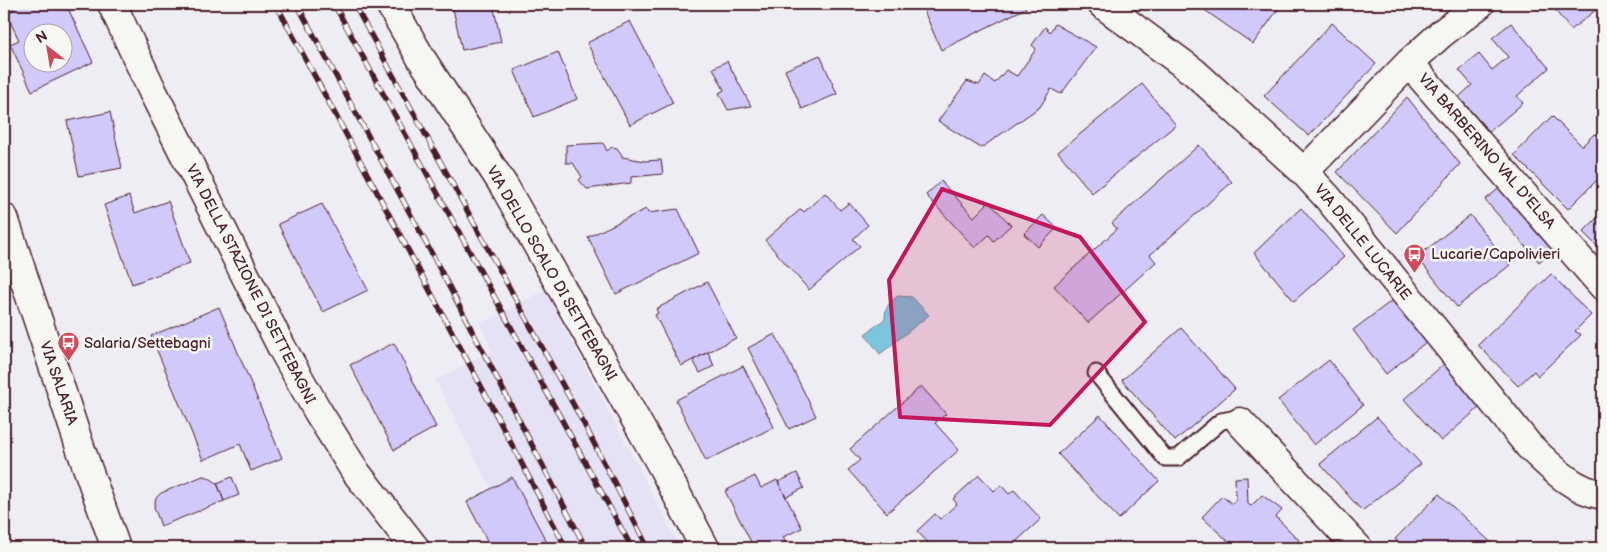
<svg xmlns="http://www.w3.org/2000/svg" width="1607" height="552" font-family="'Balsamiq Sans',sans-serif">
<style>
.built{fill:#e6e2f6}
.water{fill:#7dc5dd;stroke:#698396}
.building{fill:#d2c9fb;stroke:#4a1f2b;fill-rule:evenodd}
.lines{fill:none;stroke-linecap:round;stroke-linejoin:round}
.service-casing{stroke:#4a1f2b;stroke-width:19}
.minor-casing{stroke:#4a1f2b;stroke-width:31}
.tertiary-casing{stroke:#4a1f2b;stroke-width:31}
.service{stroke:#f6f6f2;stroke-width:15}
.minor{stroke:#f6f6f2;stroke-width:28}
.tertiary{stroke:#f6f6f2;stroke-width:28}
.rail-casing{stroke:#4a1f2b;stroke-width:5.5}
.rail{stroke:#f6f6f2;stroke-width:4;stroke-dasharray:11;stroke-linecap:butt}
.marked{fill:#c2185b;fill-opacity:0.2;stroke:#c2185b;stroke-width:4;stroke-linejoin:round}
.labels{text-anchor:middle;stroke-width:5;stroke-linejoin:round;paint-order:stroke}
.street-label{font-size:15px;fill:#4a1f2b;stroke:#f6f6f2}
.poi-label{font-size:15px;fill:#4a1f2b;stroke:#f6f6f2;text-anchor:start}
</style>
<rect width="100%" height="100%" fill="#efedf4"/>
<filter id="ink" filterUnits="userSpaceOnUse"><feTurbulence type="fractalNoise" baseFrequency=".02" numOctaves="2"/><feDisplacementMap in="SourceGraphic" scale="10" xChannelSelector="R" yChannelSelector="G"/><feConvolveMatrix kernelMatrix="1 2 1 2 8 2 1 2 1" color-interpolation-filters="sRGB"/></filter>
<g filter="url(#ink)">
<path class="built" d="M 545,290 L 681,548 L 491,548 L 467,502 L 491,489 L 435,380 L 492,350 L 480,324 Z"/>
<path class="water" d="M 898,296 L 912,297 L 929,315 L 880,354 L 865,334 L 885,319 C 885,307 889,302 898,296 Z"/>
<path class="building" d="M 11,4 L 66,4 L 93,62 L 32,91 L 10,44 L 19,40 L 6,13 L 14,10 ZM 32,32 L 62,32 L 62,62 L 32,62 Z
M 452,4 L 493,4 L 501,42 L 462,50 Z
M 921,4 L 1025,4 L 1026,8 L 941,50 Z
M 1196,4 L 1282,4 L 1253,44 Z
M 1550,4 L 1603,4 L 1571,30 Z
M 630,21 L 673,103 L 630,125 L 587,43 Z
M 1332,23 L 1376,64 L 1309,136 L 1264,96 Z
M 1511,23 L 1549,68 L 1517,96 L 1523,103 L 1489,132 L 1459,97 L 1472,85 L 1459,70 L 1479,54 L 1492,70 L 1508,57 L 1492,38 Z
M 1055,24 L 1096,47 L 1061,94 L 1051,89 L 1040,107 L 981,148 L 938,121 L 967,81 L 979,85 L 985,76 L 995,83 L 1006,70 L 1017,76 L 1036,49 L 1032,45 L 1045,27 L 1050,32 Z
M 558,52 L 577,99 L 534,117 L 514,70 Z
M 820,55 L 837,94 L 802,109 L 785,70 Z
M 727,61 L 751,106 L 728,110 L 719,93 L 724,90 L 713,68 Z
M 1142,84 L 1176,125 L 1092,193 L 1058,152 Z
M 1407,97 L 1460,164 L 1397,233 L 1337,172 Z
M 110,112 L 122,168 L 79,176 L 67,121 Z
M 1552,116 L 1582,146 L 1594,134 L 1603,143 L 1603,174 L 1568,209 L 1514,155 Z
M 603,143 L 607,151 L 612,147 L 617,148 L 622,155 L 622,157 L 645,161 L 661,160 L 663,174 L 631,177 L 631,183 L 587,189 L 579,180 L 582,177 L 573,163 L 566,163 L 566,145 Z
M 1199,145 L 1232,182 L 1150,255 L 1156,262 L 1088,323 L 1054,286 L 1117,229 L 1112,223 Z
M 941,181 L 974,217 L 989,202 L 1011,225 L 994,241 L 989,235 L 975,248 L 926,195 Z
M 1504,184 L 1558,245 L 1539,262 L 1485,200 Z
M 825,193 L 840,210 L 849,203 L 868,225 L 853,239 L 860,246 L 809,290 L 765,240 L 801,209 L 804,212 Z
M 129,196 L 135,213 L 168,201 L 190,263 L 132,284 L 104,205 Z
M 322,204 L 368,290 L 323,312 L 278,224 Z
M 1301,208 L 1344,257 L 1294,301 L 1254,253 Z
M 646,209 L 648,213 L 678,209 L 699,253 L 616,294 L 588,237 Z
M 1603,212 L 1603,252 L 1583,232 Z
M 1043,215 L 1057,228 L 1038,247 L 1024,234 Z
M 1470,215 L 1510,265 L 1457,307 L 1417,257 Z
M 1551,274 L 1591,315 L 1575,331 L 1581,335 L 1538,376 L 1534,371 L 1518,386 L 1478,345 Z
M 707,282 L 736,338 L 681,366 L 655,315 L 658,313 L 656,309 Z
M 1394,299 L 1426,342 L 1386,374 L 1353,330 Z
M 219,307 L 282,458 L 251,471 L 240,444 L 203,460 L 151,336 Z
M 1181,328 L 1235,389 L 1175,441 L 1122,380 Z
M 775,334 L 816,416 L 789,429 L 748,348 Z
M 394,343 L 436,427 L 394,450 L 350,365 Z
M 708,352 L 714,366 L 700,373 L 693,360 Z
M 1329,360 L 1363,405 L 1314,445 L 1278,400 Z
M 1444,364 L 1481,406 L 1441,441 L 1404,399 Z
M 743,366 L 774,427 L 706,461 L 676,400 Z
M 921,386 L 946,414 L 935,423 L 959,450 L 887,513 L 848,470 L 860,460 L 850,449 Z
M 1100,415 L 1159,481 L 1119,519 L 1058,454 Z
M 1377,417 L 1421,464 L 1362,511 L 1320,464 Z
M 797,473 L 804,488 L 786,497 L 778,482 Z
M 979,475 L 994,491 L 1001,485 L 1009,494 L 1014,490 L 1041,519 L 1009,548 L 933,548 L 917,531 L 935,514 L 940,519 L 957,504 L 953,499 Z
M 203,476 L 208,477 L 217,483 L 224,501 L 161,526 L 154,507 L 156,498 L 161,493 Z
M 755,476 L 761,488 L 777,480 L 802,528 L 783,537 L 787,546 L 783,548 L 754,548 L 725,491 Z
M 232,477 L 239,495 L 224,501 L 217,483 Z
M 512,477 L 550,548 L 491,548 L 467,502 Z
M 1247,477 L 1248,504 L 1251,506 L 1262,495 L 1282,510 L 1276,517 L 1299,540 L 1291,548 L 1233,548 L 1232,545 L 1202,517 L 1222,496 L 1232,504 L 1236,499 L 1235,478 Z
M 1439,494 L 1497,548 L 1405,548 L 1395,539 Z"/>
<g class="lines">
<defs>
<path id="service" d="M 1096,373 L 1165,458 L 1178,458 L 1221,421 L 1232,419 L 1240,422"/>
<path id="minor" d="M 112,4 L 153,92 L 282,348 L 317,410 L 355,471 L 415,548
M 390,4 L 421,58 L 504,186 L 663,468 L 705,548
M 1102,4 L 1194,72 L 1304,172 L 1328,198 L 1529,446 C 1551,467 1572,490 1603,495
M 1409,63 L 1603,286
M 1304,172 L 1409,63 L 1441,34 L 1480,4
M 1240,422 L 1358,548"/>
<path id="tertiary" d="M 4,218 L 81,450 L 116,548"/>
</defs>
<use href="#service" class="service-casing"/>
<use href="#minor" class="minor-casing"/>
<use href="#tertiary" class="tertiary-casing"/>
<use href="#service" class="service"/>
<use href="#minor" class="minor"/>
<use href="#tertiary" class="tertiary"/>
<defs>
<path id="rail" d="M 276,4 L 480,384 L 566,548
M 297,4 L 433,256 L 586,548
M 334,4 L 632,548
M 354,4 L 584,424 L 648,548"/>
</defs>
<use href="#rail" class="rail-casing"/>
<use href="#rail" class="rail"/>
</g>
</g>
<path class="marked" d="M 942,189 L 1080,237 L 1145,322 L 1050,425 L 900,417 L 889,280 Z"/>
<defs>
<symbol id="bus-pin" viewBox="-11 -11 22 30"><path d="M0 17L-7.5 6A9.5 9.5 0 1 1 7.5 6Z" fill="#d1495b" stroke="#f6f6f2"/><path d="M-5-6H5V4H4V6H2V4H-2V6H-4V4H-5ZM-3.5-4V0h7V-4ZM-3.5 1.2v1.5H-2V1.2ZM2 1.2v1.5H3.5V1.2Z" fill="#fff"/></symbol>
</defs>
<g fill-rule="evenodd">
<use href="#bus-pin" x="1402" y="242" width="25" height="34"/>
<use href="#bus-pin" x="56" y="330" width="25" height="34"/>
</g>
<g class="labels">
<g class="street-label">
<text transform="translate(1487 151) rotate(49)" y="5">VIA BARBERINO VAL D'ELSA</text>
<text transform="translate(1363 242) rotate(51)" y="5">VIA DELLE LUCARIE</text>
<text transform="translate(552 273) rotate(60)" y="5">VIA DELLO SCALO DI SETTEBAGNI</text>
<text transform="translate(251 284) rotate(63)" y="5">VIA DELLA STAZIONE DI SETTEBAGNI</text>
<text transform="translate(59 383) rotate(71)" y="5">VIA SALARIA</text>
</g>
<g class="poi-label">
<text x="1431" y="259">Lucarie/Capolivieri</text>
<text x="84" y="348">Salaria/Settebagni</text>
</g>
</g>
<rect width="1607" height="552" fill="none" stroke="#f6f6f2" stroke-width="20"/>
<rect x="10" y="10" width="1587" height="532" fill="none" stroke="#4a1f2b" stroke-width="2" filter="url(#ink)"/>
<g transform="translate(48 48) rotate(329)"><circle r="24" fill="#f6f6f2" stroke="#b1a0a2"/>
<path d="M0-4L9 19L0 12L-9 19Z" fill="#d1495b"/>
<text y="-8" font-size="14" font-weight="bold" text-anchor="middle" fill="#4a1f2b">N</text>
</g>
</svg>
